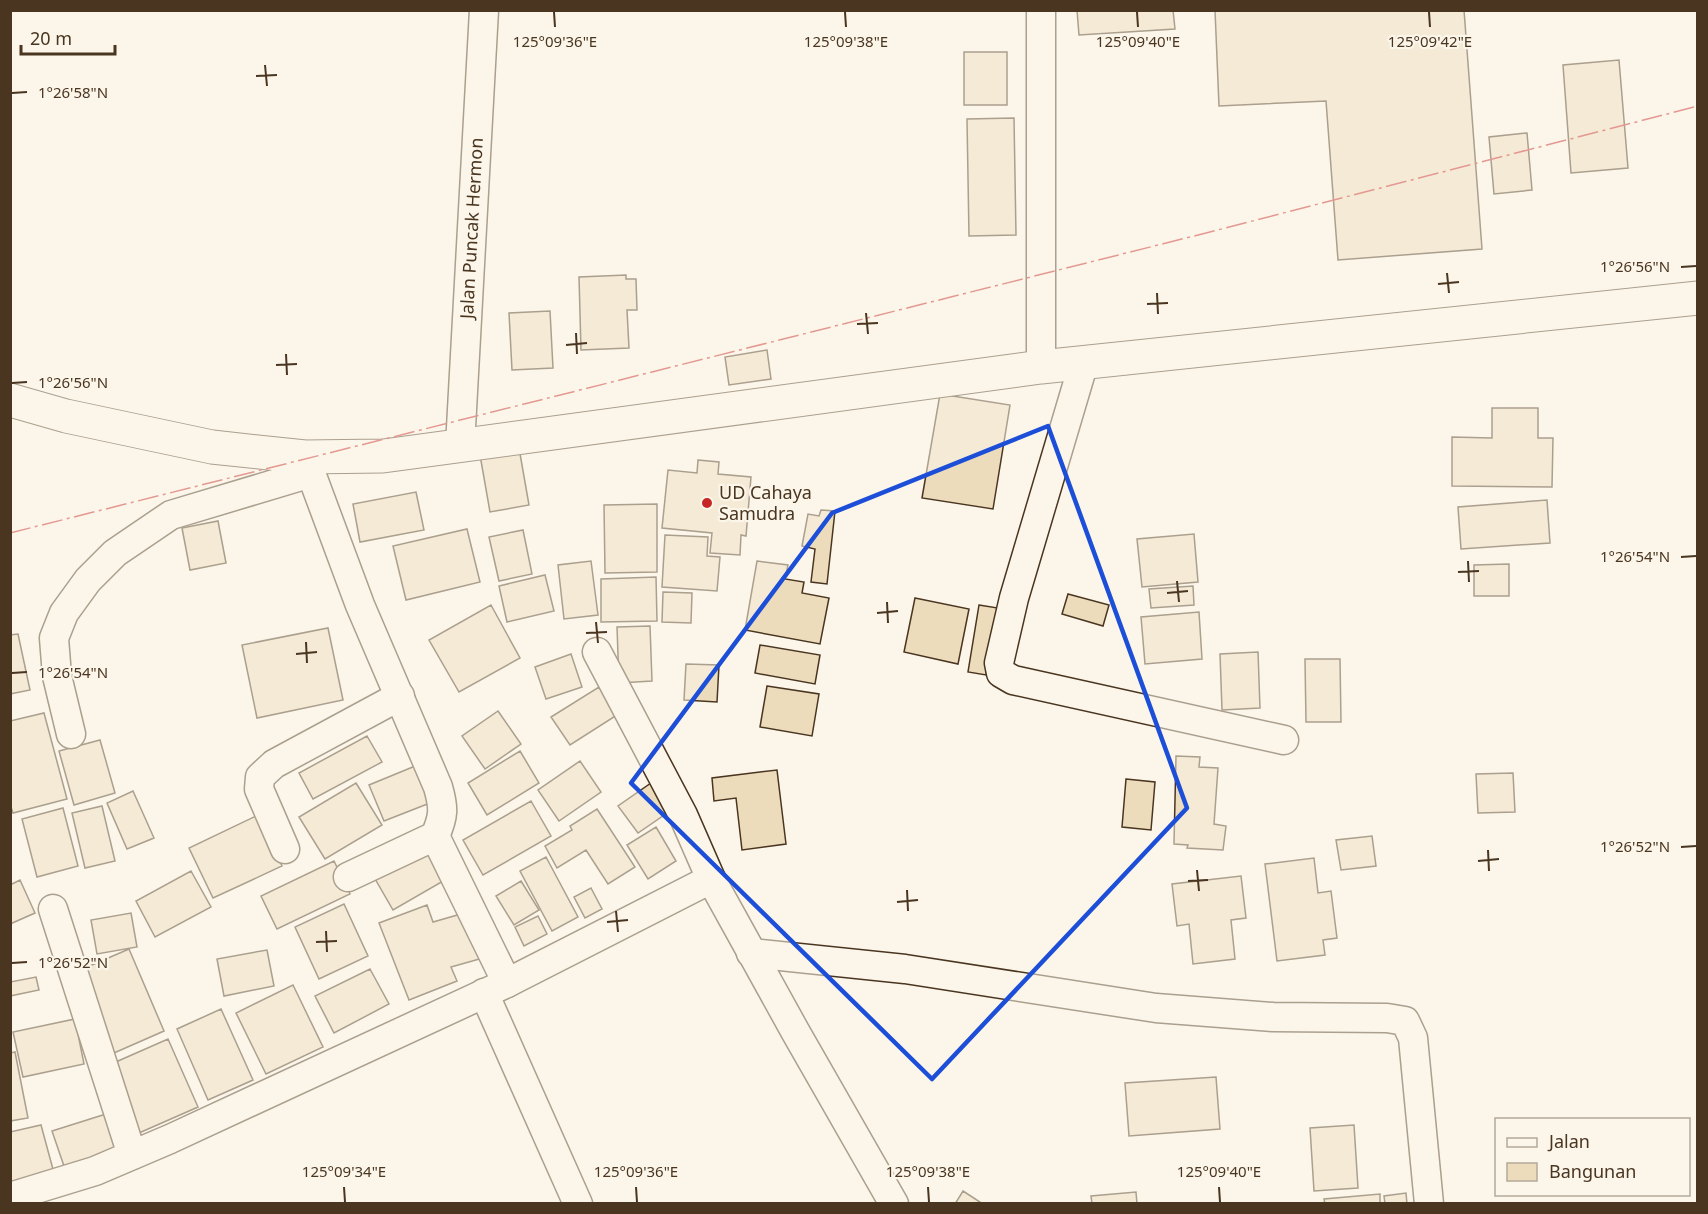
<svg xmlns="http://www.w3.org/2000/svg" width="1708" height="1214" font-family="'Noto Sans',sans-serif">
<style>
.building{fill:#ecdcbc;stroke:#4a3520;stroke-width:1.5}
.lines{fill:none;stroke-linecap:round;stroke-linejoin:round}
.minor-casing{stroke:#4a3520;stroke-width:31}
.tertiary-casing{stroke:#4a3520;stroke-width:35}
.minor{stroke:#fbf6e9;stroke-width:28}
.tertiary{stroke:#fbf6e9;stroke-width:33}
.power{stroke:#c62828;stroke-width:1.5;stroke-dasharray:21 4.5 3 4.5;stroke-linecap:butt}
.marked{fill:none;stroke:#1d4ed8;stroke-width:4.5;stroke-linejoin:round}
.ticks{fill:none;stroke:#4a3520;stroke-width:2}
.poi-dot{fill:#c62828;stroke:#fbf6e9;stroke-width:2}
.labels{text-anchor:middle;stroke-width:4.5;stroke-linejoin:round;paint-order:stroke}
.street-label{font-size:18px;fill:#4a3520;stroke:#fbf6e9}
.poi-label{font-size:18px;fill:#4a3520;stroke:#fbf6e9;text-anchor:start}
.ticks-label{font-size:15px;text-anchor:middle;fill:#4a3520;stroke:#fbf6e9;stroke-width:4.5;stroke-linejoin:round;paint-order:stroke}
</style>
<rect width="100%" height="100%" fill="#fbf6e9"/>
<path class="building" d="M 1077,10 L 1173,10 L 1175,29 L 1079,35 Z
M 1215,10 L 1464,10 L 1482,249 L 1338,260 L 1326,101 L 1219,106 Z
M 964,52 L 1007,52 L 1007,105 L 964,105 Z
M 1619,60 L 1628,168 L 1571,173 L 1563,65 Z
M 1014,118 L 1016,235 L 969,236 L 967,119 Z
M 1527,133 L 1532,190 L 1494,194 L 1489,137 Z
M 626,275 L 626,279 L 636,279 L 637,310 L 627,310 L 629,348 L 581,350 L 579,277 Z
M 550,311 L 553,368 L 512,370 L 509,313 Z
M 767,350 L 771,379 L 729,385 L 725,357 Z
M 940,394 L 1010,405 L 993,509 L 922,498 Z
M 1492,408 L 1538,408 L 1538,438 L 1553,438 L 1552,487 L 1452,486 L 1452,437 L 1492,438 Z
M 519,448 L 529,505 L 490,512 L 480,455 Z
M 698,460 L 719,462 L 718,474 L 751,477 L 746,536 L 741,535 L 740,555 L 710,553 L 712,533 L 662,528 L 668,470 L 697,473 Z
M 416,492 L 424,530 L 360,542 L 353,504 Z
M 1547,500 L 1550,543 L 1461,549 L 1458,507 Z
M 657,504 L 657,572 L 605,573 L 604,505 Z
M 821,510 L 835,511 L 827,584 L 811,582 L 815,549 L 802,546 L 808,514 L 819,516 Z
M 218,521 L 226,563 L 190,570 L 182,528 Z
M 467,529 L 480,582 L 406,600 L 393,546 Z
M 523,530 L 532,574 L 499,581 L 489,537 Z
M 1194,534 L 1198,582 L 1142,587 L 1137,539 Z
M 665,535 L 708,537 L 707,556 L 720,557 L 717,591 L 662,587 Z
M 591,561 L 598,615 L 564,619 L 558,565 Z
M 757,561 L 788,565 L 785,579 L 804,582 L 802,593 L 829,598 L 820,644 L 745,630 Z
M 1509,564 L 1509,596 L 1474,596 L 1474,565 Z
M 545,575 L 554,611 L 507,622 L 499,586 Z
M 656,577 L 657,621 L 601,622 L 601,579 Z
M 1193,586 L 1194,605 L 1151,608 L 1149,589 Z
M 663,592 L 692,593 L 691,623 L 662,622 Z
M 1068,594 L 1109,605 L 1103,626 L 1062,614 Z
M 915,598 L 969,609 L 958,664 L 904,652 Z
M 491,605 L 520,658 L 459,692 L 429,640 Z
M 979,605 L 998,608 L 986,675 L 968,672 Z
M 1199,612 L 1202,659 L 1145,664 L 1141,617 Z
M 650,626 L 652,681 L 619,683 L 617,627 Z
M 328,628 L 343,700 L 257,718 L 242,645 Z
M 18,634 L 30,690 L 10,694 L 10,635 Z
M 760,645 L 820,655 L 815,684 L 755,673 Z
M 1258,652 L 1260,708 L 1222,710 L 1220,654 Z
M 571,654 L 582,687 L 546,699 L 535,667 Z
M 1305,659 L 1340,659 L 1341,722 L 1306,722 Z
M 686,664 L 719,665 L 717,702 L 684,700 Z
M 767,686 L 819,694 L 812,736 L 760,727 Z
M 599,687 L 617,715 L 570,745 L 551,717 Z
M 498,711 L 521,744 L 485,769 L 462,736 Z
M 44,713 L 67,799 L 13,813 L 10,804 L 10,721 Z
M 367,736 L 382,762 L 313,799 L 299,773 Z
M 100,740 L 115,793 L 74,805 L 59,751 Z
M 520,751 L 539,783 L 487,815 L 468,783 Z
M 1176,756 L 1200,757 L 1199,767 L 1218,768 L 1214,824 L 1226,826 L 1223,850 L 1187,848 L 1188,845 L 1174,844 Z
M 580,761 L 601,792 L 559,821 L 538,790 Z
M 420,764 L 435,801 L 384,821 L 369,785 Z
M 777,770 L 786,844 L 742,850 L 736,798 L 714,801 L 712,778 Z
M 1513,773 L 1515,812 L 1478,813 L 1476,774 Z
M 1126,779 L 1155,782 L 1151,830 L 1122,827 Z
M 356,783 L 382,825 L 325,859 L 299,817 Z
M 651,783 L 670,811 L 638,833 L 618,806 Z
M 133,791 L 154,838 L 127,849 L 107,803 Z
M 531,801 L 551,836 L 483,875 L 463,840 Z
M 102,806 L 115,861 L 85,868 L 72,813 Z
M 63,808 L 78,866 L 37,877 L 22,819 Z
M 597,809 L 635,867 L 608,884 L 586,850 L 557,868 L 545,846 L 572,830 L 570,826 Z
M 258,815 L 282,866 L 213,898 L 189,848 Z
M 656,827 L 676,861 L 648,879 L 627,845 Z
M 1372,836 L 1376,866 L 1341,870 L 1336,840 Z
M 426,848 L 445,880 L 393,910 L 374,877 Z
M 546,857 L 578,917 L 552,931 L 520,871 Z
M 1314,858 L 1318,893 L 1331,891 L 1337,938 L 1323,940 L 1325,955 L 1277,961 L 1265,864 Z
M 334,861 L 350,894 L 277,929 L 261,896 Z
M 191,871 L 211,907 L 155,937 L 136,901 Z
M 1241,876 L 1246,918 L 1231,920 L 1235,959 L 1193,964 L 1189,924 L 1177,926 L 1172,884 Z
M 20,880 L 35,913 L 10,924 L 10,885 Z
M 521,881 L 539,910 L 514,925 L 496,896 Z
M 591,888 L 602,909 L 585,918 L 574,897 Z
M 344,904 L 368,956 L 319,979 L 295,927 Z
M 427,905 L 433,922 L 468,912 L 483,958 L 451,967 L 457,981 L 409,1000 L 379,923 Z
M 131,913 L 137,947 L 97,954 L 91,920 Z
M 538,916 L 547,934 L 524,946 L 515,927 Z
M 129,949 L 164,1031 L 114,1053 L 78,971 Z
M 267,950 L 274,986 L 224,996 L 217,959 Z
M 370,969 L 389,1004 L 334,1033 L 315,996 Z
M 36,977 L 39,990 L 10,996 L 10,982 Z
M 293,985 L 323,1047 L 266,1074 L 236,1013 Z
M 221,1009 L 253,1080 L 208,1100 L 177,1029 Z
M 75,1019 L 84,1064 L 23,1077 L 13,1032 Z
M 168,1039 L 198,1107 L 139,1133 L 109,1065 Z
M 15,1052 L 28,1118 L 10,1121 L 10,1053 Z
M 1216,1077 L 1220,1129 L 1129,1136 L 1125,1083 Z
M 106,1114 L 119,1155 L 66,1172 L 52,1131 Z
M 41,1125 L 54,1173 L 10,1185 L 10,1132 Z
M 1354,1125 L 1358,1188 L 1314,1191 L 1310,1128 Z
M 963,1191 L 983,1204 L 955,1204 Z
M 1136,1192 L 1137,1204 L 1092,1204 L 1091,1196 Z
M 1406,1193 L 1407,1204 L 1385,1204 L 1384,1196 Z
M 1380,1194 L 1380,1204 L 1325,1204 L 1324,1199 Z"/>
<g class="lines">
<defs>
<g id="minor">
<path d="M 1084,362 L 1014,598 L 999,663 L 1001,673 L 1013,680 L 1284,740"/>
<path d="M 1041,367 L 1041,10"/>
<path id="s1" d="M 460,446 L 484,10"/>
<path d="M 305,457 L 360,605 L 438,787 C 444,808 444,816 435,836 L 348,877"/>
<path d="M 597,652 L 683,815 L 711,879"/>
<path d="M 71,734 L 57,676 L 54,638 L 64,613 L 88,580 L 115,553 L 171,515 L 311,473"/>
<path d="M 435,836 L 507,983 L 711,879 L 795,1031 L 894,1204"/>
<path d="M 285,849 L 259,789 L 260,777 L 274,764 L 400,696"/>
<path d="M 53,909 L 132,1155"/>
<path d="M 751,953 L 905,969 L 1156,1008 L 1273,1017 L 1387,1018 L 1405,1021 L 1413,1038 L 1429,1204"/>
<path d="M 484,993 L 578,1204"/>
<path d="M 10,1197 L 95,1171 L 170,1139 L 507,983"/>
</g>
<path id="tertiary" d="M 10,400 L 66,416 L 212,447 L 305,457 L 383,456 L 1041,367 L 1698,298"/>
</defs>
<use href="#minor" class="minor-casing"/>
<use href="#tertiary" class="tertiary-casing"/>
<use href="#minor" class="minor"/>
<use href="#tertiary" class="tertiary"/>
<path class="power" d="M 10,533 L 1206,233 L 1698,106"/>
</g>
<path d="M0 0H1708V1214H0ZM 1048,426 L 1187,808 L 932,1079 L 631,783 L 832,513 Z" fill="#fbf6e9" fill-opacity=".55" fill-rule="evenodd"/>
<path class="marked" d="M 1048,426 L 1187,808 L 932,1079 L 631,783 L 832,513 Z"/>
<path class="ticks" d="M 554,12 L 555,27M 845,12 L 846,27M 1137,12 L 1138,27M 1429,12 L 1430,27M 265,65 L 267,86M 256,76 L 277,75M 12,93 L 27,92M 1681,267 L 1696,266M 1447,273 L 1449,293M 1438,284 L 1459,282M 1157,293 L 1158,314M 1147,304 L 1168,303M 866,313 L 868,334M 857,324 L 878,323M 576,333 L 577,354M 566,345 L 587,343M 286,354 L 287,375M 276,365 L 297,364M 12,383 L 27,382M 1681,557 L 1696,556M 1468,561 L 1469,582M 1458,572 L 1479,571M 1177,581 L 1179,602M 1167,593 L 1188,591M 887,602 L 888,623M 877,613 L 898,611M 596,622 L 598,643M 586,633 L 607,632M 306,642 L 307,663M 296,654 L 317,652M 12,673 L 27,672M 1681,847 L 1696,846M 1488,850 L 1489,871M 1478,861 L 1499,859M 1197,870 L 1199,891M 1188,881 L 1208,880M 907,890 L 908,911M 897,902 L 918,900M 616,911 L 618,932M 607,922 L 628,920M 326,931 L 327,952M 316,942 L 337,941M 12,963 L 27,962M 344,1187 L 345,1202M 636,1187 L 637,1202M 928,1187 L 929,1202M 1219,1187 L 1220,1202"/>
<circle class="poi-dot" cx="707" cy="503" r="6"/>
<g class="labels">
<g class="street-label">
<text dy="6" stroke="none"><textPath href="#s1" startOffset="218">Jalan Puncak Hermon</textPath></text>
</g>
<g class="poi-label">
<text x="719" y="499">UD Cahaya<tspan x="719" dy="21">Samudra</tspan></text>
</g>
</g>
<g class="ticks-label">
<text x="555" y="47">125°09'36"E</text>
<text x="846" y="47">125°09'38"E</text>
<text x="1138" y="47">125°09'40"E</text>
<text x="1430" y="47">125°09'42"E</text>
<text x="73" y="98">1°26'58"N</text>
<text x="1635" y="272">1°26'56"N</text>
<text x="73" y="388">1°26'56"N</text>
<text x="1635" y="562">1°26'54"N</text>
<text x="73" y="678">1°26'54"N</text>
<text x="1635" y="852">1°26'52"N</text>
<text x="73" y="968">1°26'52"N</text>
<text x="344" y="1177">125°09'34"E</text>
<text x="636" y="1177">125°09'36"E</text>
<text x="928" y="1177">125°09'38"E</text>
<text x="1219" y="1177">125°09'40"E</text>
</g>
<rect width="1708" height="1214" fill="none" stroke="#4a3520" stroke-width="24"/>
<rect x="1495" y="1118" width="195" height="78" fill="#fbf6e9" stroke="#b4a999" stroke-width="1.5"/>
<rect x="1507" y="1138" width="30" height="9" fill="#fbf6e9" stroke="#b4a999" stroke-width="1.5"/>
<text x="1549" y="1148" font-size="18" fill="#4a3520">Jalan</text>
<rect x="1507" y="1163" width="30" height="18" fill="#ecdcbc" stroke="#b4a999" stroke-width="1.5"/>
<text x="1549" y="1178" font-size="18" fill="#4a3520">Bangunan</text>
<path d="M21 45v9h94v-9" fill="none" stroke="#4a3520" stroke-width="3"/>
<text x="30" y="45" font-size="18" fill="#4a3520" stroke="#fbf6e9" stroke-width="4.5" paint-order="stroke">20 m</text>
</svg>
